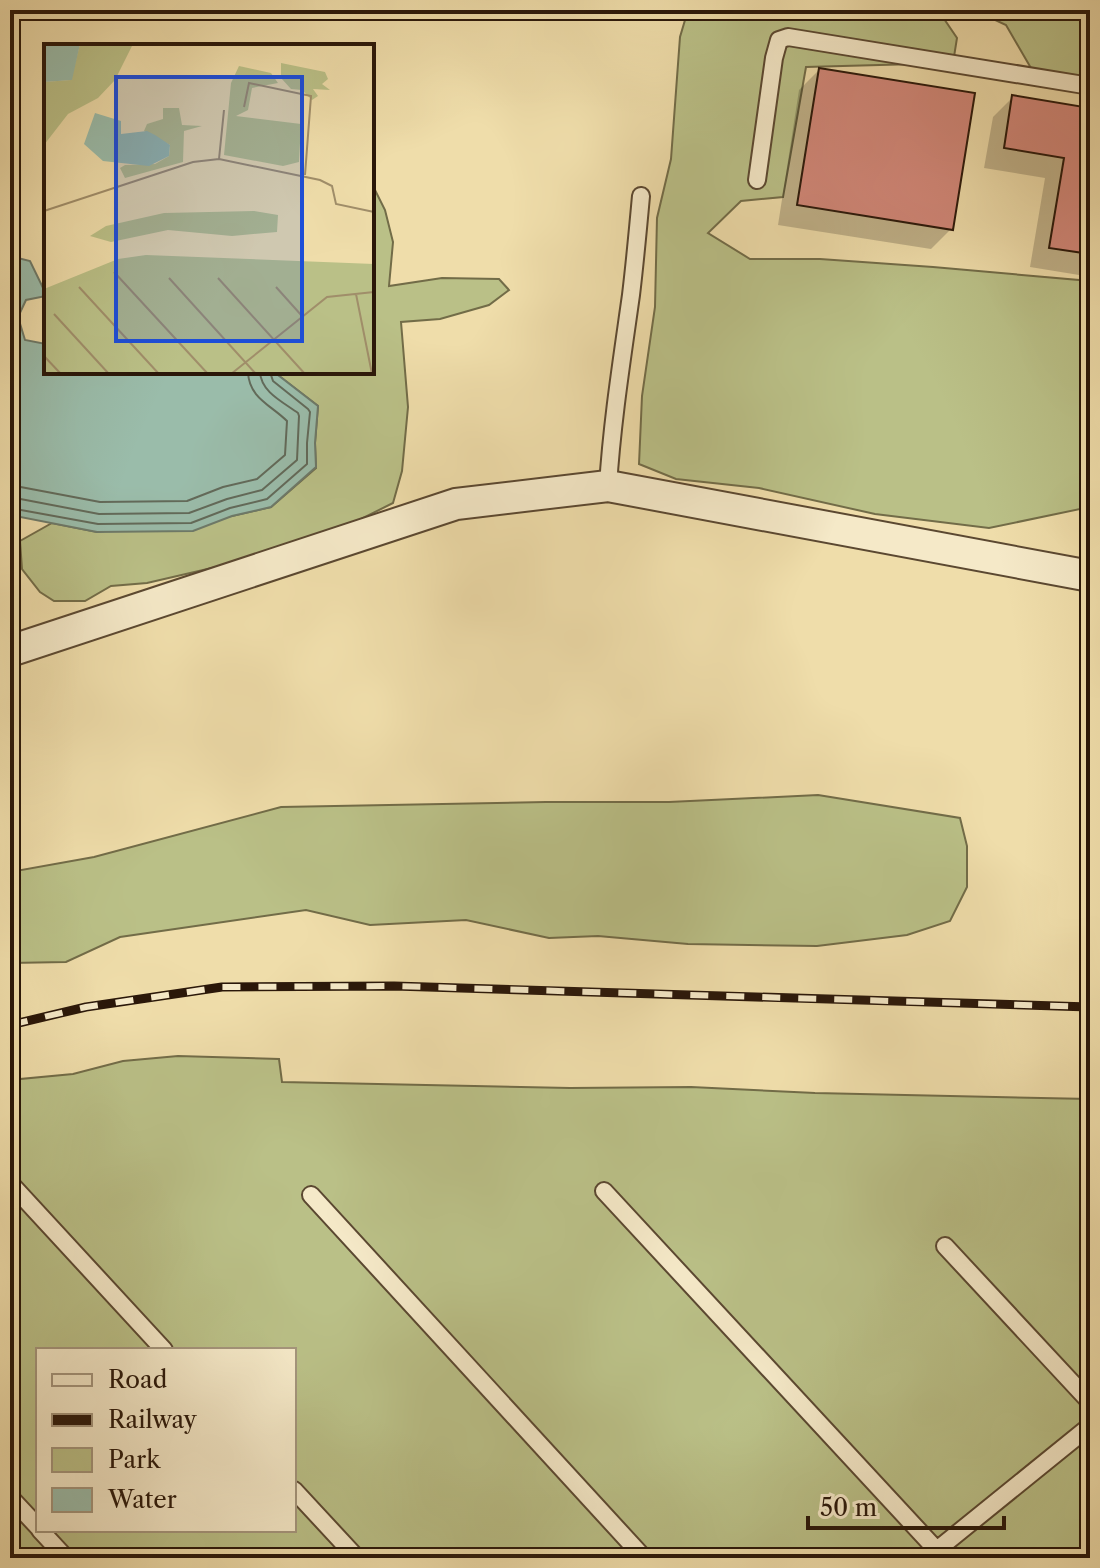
<svg xmlns="http://www.w3.org/2000/svg" width="1100" height="1568" font-family="'Libre Caslon Text',serif">
<style>
.green{fill:#bac087;stroke:#726c48;stroke-width:2;fill-rule:evenodd}
.water{fill:#9abcaa;stroke:#6d7a6a;stroke-width:2}
.shadow{fill:#0003}
.lines{fill:none;stroke-linecap:round;stroke-linejoin:round}
.shore{stroke:#626a5a;stroke-width:2}
.building{fill:#d28779;stroke:#2a1709;stroke-width:2}
.service-casing{stroke:#5b4831;stroke-width:20}
.minor-casing{stroke:#5b4831;stroke-width:34}
.service{stroke:#f5e9c8;stroke-width:16}
.minor{stroke:#f5e9c8;stroke-width:30}
.rail-casing{stroke:#2a1709;stroke-width:9}
.rail{stroke:#f5e9c8;stroke-width:6;stroke-dasharray:18;stroke-linecap:butt}
.inset-road{fill:none;stroke:#a08e6a;stroke-width:2}
.view{fill:#1d4ed8;fill-opacity:0.15;stroke:#1d4ed8;stroke-width:4}
.inset-edge{fill:none;stroke:#2a1709;stroke-width:4}
</style>
<rect width="100%" height="100%" fill="#efddaa"/>
<filter id="stains"><feTurbulence type="fractalNoise" baseFrequency=".0025" numOctaves="4"/><feColorMatrix values="0 0 0 0 .2 0 0 0 0 .09 0 0 0 0 .02 0 0 0 .5 -.17"/></filter>
<radialGradient id="worn" r=".72"><stop offset=".6" stop-color="#630" stop-opacity="0"/><stop offset="1" stop-color="#630" stop-opacity=".3"/></radialGradient>
<path class="green" d="M 688,10 L 938,10 L 957,38 L 953,63 L 806,67 L 783,197 L 741,201 L 708,233 L 750,259 L 820,259 L 933,267 L 1090,281 L 1090,478 L 1085,508 L 989,528 L 875,514 L 759,488 L 676,479 L 639,464 L 642,396 L 655,307 L 657,218 L 671,159 L 680,37 Z
M 974,10 L 1090,10 L 1090,78 L 1035,75 L 1006,25 Z
M 372,184 L 385,210 L 393,242 L 389,286 L 442,278 L 499,279 L 509,290 L 489,305 L 440,319 L 401,322 L 408,407 L 402,471 L 393,503 L 335,532 L 255,558 L 147,583 L 111,586 L 85,601 L 54,601 L 40,592 L 22,569 L 20,541 L 52,523 L 97,532 L 232,516 L 271,507 L 316,468 L 315,443 L 318,406 L 274,372 L 372,372 Z
M 818,795 L 960,818 L 967,846 L 967,887 L 950,921 L 907,935 L 817,946 L 688,944 L 598,936 L 549,938 L 466,920 L 370,925 L 306,910 L 120,937 L 66,962 L 10,963 L 10,872 L 94,857 L 281,807 L 546,802 L 669,802 Z
M 178,1056 L 279,1059 L 282,1082 L 570,1088 L 691,1087 L 815,1093 L 1090,1099 L 1090,1558 L 10,1558 L 10,1080 L 73,1074 L 123,1061 ZM 38,1350 L 294,1350 L 294,1530 L 38,1530 Z"/>
<path class="water" d="M 10,256 L 30,261 L 46,294 L 46,296 L 26,300 L 18,317 L 25,340 L 46,344 L 46,372 L 274,372 L 318,406 L 315,443 L 316,467 L 271,507 L 232,516 L 193,531 L 97,532 L 10,515 Z"/>
<path class="shadow" d="M 819,70 L 951,229 L 931,249 L 778,225 L 799,90 Z
M 1013,97 L 1090,110 L 1090,264 L 1079,275 L 1030,267 L 1045,178 L 984,168 L 993,117 Z"/>
<g class="lines">
<path class="shore" d="M 10,485 L 100,502 L 187,501 L 223,487 L 257,479 L 285,455 L 287,421 C 271,405 249,398 248,372
M 10,497 L 99,514 L 189,513 L 227,499 L 262,490 L 297,460 L 299,416 L 298,413 C 283,402 261,392 260,372
M 10,508 L 98,524 L 191,523 L 230,508 L 267,499 L 307,464 L 307,443 L 310,412 L 308,409 L 273,381 L 270,372"/>
</g>
<path class="building" d="M 819,68 L 975,93 L 953,230 L 797,205 Z
M 1012,95 L 1090,108 L 1090,254 L 1049,248 L 1064,158 L 1004,148 Z"/>
<g class="lines">
<defs>
<path id="service" d="M 757,180 L 774,58 L 779,40 L 788,37 L 1090,86
M 608,486 C 612,422 622,359 631,295 C 635,262 638,229 641,196
M 10,1183 L 164,1350
M 604,1191 L 944,1558
M 311,1195 L 644,1558
M 945,1246 L 1090,1402
M 294,1490 L 357,1558
M 10,1497 L 38,1527
M 40,1530 L 66,1558
M 927,1558 L 1090,1426"/>
<path id="minor" d="M 10,651 L 456,504 L 608,486 L 1090,576"/>
</defs>
<use href="#service" class="service-casing"/>
<use href="#minor" class="minor-casing"/>
<use href="#service" class="service"/>
<use href="#minor" class="minor"/>
<defs>
<path id="rail" d="M 10,1025 L 86,1007 L 222,987 L 394,986 L 1090,1007"/>
</defs>
<use href="#rail" class="rail-casing"/>
<use href="#rail" class="rail"/>
</g>
<g transform="translate(44 44)">
<rect width="330" height="330" fill="#efddaa"/>
<path d="M 36,0 L 89,0 L 71,36 L 54,54 L 24,70 L 0,101 L 0,38 L 27,36 ZM 237,19 L 281,28 L 284,35 L 278,40 L 286,46 L 269,45 L 274,52 L 268,56 L 258,46 L 247,45 L 237,34 ZM 195,22 L 227,29 L 234,39 L 208,44 L 204,66 L 192,72 L 257,80 L 255,118 L 239,122 L 180,111 L 187,39 ZM 119,64 L 135,64 L 138,81 L 158,82 L 140,87 L 139,118 L 81,134 L 76,124 L 81,121 L 111,120 L 125,112 L 126,101 L 100,87 L 103,80 L 119,75 ZM 210,167 L 234,171 L 233,188 L 188,192 L 124,186 L 67,198 L 46,192 L 62,182 L 120,169 ZM 102,211 L 330,220 L 330,330 L 0,330 L 0,245 L 74,215 Z" fill="#bac087"/>
<path d="M 0,0 L 36,0 L 28,36 L 0,38 ZM 51,69 L 77,77 L 77,90 L 103,87 L 111,91 L 126,101 L 125,112 L 105,122 L 59,117 L 40,100 Z" fill="#9abcaa"/>
<path class="inset-road" d="M 200,63 L 205,39 L 267,52 L 261,131M 175,115 L 180,66M 0,167 L 149,118 L 175,115 L 276,136 L 288,142 L 292,160 L 330,168M 70,228 L 164,330M 125,234 L 212,330M 174,234 L 261,330M 35,243 L 115,330M 232,243 L 258,272M 312,250 L 328,330M 10,270 L 65,330M 0,312 L 17,330M 187,330 L 283,253 L 330,248"/>
<path class="view" d="M 72,33 L 258,33 L 258,297 L 72,297 Z"/>
<rect width="330" height="330" class="inset-edge"/>
</g>
<rect width="1100" height="1568" fill="none" stroke="#efddaa" stroke-width="40"/>
<rect x="12" y="12" width="1076" height="1544" fill="none" stroke="#2a1709" stroke-width="4"/>
<rect x="20" y="20" width="1060" height="1528" fill="none" stroke="#2a1709" stroke-width="2"/>
<rect x="36" y="1348" width="260" height="184" fill="#f5e9c8" stroke="#a4957c" stroke-width="2"/>
<rect x="52" y="1374" width="40" height="12" fill="#f5e9c8" stroke="#a4957c" stroke-width="2"/>
<text x="108" y="1388" font-size="24" fill="#2a1709">Road</text>
<rect x="52" y="1414" width="40" height="12" fill="#2a1709" stroke="#a4957c" stroke-width="2"/>
<text x="108" y="1428" font-size="24" fill="#2a1709">Railway</text>
<rect x="52" y="1448" width="40" height="24" fill="#bac087" stroke="#a4957c" stroke-width="2"/>
<text x="108" y="1468" font-size="24" fill="#2a1709">Park</text>
<rect x="52" y="1488" width="40" height="24" fill="#9abcaa" stroke="#a4957c" stroke-width="2"/>
<text x="108" y="1508" font-size="24" fill="#2a1709">Water</text>
<path d="M808 1516v12h196v-12" fill="none" stroke="#2a1709" stroke-width="4"/>
<text x="820" y="1516" font-size="24" fill="#2a1709" stroke="#f5e9c8" stroke-width="6" paint-order="stroke">50 m</text>
<rect width="100%" height="100%" filter="url(#stains)"/>
<rect width="100%" height="100%" fill="url(#worn)"/>
</svg>
